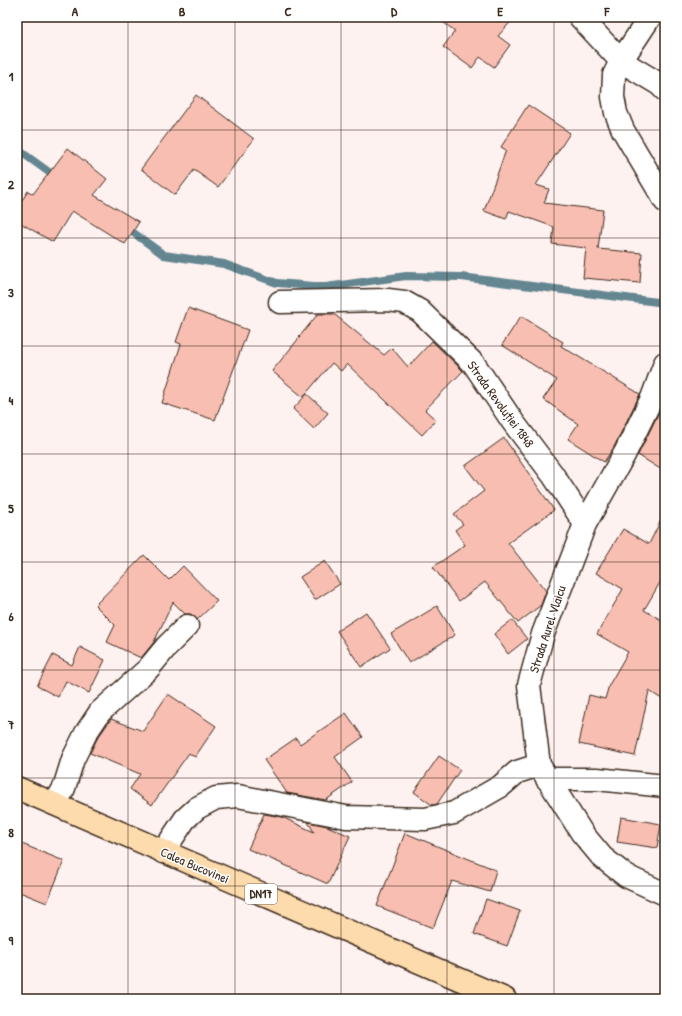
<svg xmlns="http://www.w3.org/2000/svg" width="682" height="1016" font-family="'Patrick Hand',sans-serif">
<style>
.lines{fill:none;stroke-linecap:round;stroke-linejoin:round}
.stream{stroke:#638691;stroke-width:8}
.building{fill:#f9beb2;stroke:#3b2a1e}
.minor-casing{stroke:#3b2a1e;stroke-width:25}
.highway-casing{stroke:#3b2a1e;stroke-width:25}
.minor{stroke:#fff;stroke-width:22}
.highway{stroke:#fddbac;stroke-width:22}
.grid{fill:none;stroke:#3b2a1e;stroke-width:1;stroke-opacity:0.55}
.labels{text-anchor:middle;stroke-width:3;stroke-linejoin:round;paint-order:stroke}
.shield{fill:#fff;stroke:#766a62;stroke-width:1}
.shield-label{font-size:12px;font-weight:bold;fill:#3b2a1e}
.street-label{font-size:13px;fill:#3b2a1e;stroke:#fff}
.neatline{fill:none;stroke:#3b2a1e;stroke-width:1.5}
.grid-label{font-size:13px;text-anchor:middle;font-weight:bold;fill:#3b2a1e}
</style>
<rect width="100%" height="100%" fill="#fef2f0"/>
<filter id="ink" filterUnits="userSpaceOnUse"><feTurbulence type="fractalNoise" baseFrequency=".025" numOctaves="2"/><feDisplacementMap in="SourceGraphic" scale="8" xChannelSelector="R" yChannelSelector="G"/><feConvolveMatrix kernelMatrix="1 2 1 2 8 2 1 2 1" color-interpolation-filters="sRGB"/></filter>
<g filter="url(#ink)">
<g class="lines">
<path class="stream" d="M 17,149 L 57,178
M 124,226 L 164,255 L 224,264 L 277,283 L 326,287 L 406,276 L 461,277 L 665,303"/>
</g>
<path class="building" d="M 436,17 L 515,17 L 498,36 L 510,45 L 494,67 L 480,57 L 472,68 L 443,47 L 455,31 Z
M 196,95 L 254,139 L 218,187 L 194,170 L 175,195 L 141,169 Z
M 528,105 L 570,133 L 536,185 L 549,189 L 544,203 L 603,210 L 598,249 L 642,253 L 640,283 L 583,278 L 586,248 L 552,244 L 554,227 L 509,211 L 506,219 L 484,211 L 506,150 L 501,147 Z
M 68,148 L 107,179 L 94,195 L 139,222 L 125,244 L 72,211 L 53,242 L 17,221 L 17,208 L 28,191 L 33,194 Z
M 188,308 L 248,330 L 215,420 L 162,403 L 181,344 L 176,342 Z
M 318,314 L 334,314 L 384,355 L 392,348 L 408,367 L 432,341 L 463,371 L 425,410 L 436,420 L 422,435 L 347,364 L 341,371 L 332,363 L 303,397 L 272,371 L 300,337 L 299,337 Z
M 521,316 L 563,342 L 561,346 L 640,394 L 614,447 L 604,462 L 568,439 L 578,424 L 543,399 L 557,380 L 502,345 Z
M 307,394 L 328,413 L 314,429 L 293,409 Z
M 661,408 L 665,411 L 665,472 L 638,455 Z
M 504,438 L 554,510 L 508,543 L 546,591 L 541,605 L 518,623 L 485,582 L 459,601 L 433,567 L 465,545 L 455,530 L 463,524 L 454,514 L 484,491 L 465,466 Z
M 665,512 L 665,574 L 644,610 L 665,622 L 665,701 L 649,691 L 635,756 L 579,744 L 589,695 L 605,699 L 609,685 L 628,652 L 597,634 L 623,589 L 596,573 L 623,529 L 649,544 Z
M 144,555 L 169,580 L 183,566 L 217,601 L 197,620 L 191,614 L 185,614 L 173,602 L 154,642 L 141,658 L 107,642 L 115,625 L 95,605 Z
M 325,561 L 340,584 L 315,600 L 300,577 Z
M 437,606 L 455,635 L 409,663 L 391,634 Z
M 366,612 L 390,648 L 361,667 L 337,631 Z
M 512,620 L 527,639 L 508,654 L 494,634 Z
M 80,647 L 105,660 L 89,693 L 66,681 L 58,697 L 37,686 L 53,655 L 72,665 Z
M 168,694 L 216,726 L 195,757 L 189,753 L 152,805 L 130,789 L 140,774 L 90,753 L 97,739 L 111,719 L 143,731 Z
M 346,713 L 363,737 L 335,757 L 352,782 L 326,800 L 287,793 L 264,760 L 296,738 L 300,744 Z
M 439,756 L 460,770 L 437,804 L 432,805 L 414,792 Z
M 264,814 L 282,817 L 314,832 L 308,822 L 327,826 L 350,836 L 328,884 L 248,849 Z
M 621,817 L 661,824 L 657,848 L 617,842 Z
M 405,833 L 496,870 L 490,892 L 452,881 L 433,928 L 377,906 Z
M 17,842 L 64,861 L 47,903 L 17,891 Z
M 486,899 L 520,911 L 507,946 L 474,934 Z"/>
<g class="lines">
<defs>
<path id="minor" d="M 580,17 L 621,61 L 659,84 L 665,90
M 650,17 L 621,61 L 614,75 L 613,97 L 616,113 L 623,130 L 665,201
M 280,302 L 388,300 L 404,302 L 420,311 L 474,364 L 513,422 L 553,475 L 585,524
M 665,363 L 652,398 L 625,453 L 585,524 L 543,634 L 529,685 L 539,765 L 582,833 L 602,857 L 626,876 L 665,894
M 547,779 L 597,779 L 665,786
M 55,804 L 64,788 L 73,759 L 86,733 L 100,712 L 148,669 L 167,646 L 187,626
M 163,852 L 185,819 L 197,808 L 216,798 L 238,796 L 346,817 L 425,819 L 454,813 L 501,786 L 517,772 L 539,765"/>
<path id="highway" d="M 17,788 L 505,999"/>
</defs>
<use href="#minor" class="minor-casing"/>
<use href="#highway" class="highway-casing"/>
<use href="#minor" class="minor"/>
<use href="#highway" class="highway"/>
</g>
</g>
<path class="grid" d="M 128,17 L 128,999M 235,17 L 235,999M 341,17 L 341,999M 447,17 L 447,999M 554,17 L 554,999M 17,130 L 665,130M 17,238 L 665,238M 17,346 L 665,346M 17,454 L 665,454M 17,562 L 665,562M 17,670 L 665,670M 17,778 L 665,778M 17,886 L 665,886"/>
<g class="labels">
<rect class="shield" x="245" y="884" width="32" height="20" rx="3"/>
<g class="shield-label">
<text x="261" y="898">DN17</text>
</g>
<g class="street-label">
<text transform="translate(501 404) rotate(54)" y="5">Strada Revoluției 1848</text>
<text transform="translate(547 629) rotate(-72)" y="5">Strada Aurel Vlaicu</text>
<text transform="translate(195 865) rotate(23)" y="5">Calea Bucovinei</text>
</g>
</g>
<rect width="682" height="1016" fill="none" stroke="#fff" stroke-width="44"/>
<rect x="22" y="22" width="638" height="972" class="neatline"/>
<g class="grid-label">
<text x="75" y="16">A</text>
<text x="182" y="16">B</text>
<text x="288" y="16">C</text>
<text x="394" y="16">D</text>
<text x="500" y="16">E</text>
<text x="607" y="16">F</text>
<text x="11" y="81">1</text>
<text x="11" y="189">2</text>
<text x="11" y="297">3</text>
<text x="11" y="405">4</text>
<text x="11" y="513">5</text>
<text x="11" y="621">6</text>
<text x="11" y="729">7</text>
<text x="11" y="837">8</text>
<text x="11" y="945">9</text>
</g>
</svg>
